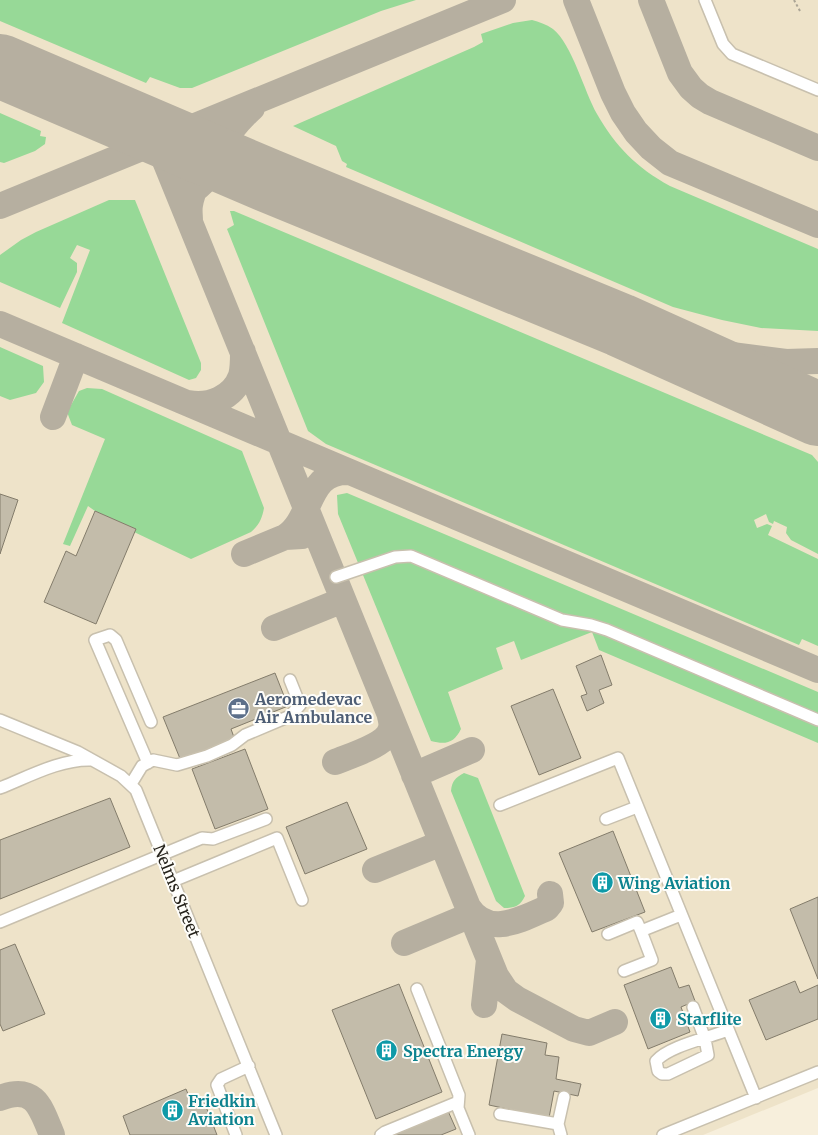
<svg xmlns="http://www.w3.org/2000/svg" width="818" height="1135" font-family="Merriweather,serif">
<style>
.built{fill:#eee3c9}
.green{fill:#97d997}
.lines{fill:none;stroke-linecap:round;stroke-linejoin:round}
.taxiway{stroke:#b6afa0;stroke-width:26}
.runway{stroke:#b6afa0;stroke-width:64}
.building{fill:#c3bcaa;stroke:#837c6b}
.minor-casing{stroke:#c8c0ae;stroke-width:14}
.path{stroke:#aaa495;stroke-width:2;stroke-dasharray:2.5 2.5;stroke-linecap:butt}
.minor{stroke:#fff;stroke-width:11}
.labels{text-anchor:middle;stroke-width:4;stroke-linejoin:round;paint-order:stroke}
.service-label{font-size:16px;font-weight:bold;fill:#4e5e75;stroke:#fefdf9;text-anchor:start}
.culture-label{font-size:16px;font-weight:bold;fill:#0d838f;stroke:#fefdf9;text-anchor:start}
.street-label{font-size:16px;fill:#25221b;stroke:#fefdf9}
</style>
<rect width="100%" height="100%" fill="#f7efdc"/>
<path class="built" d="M 0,0 L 818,0 L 818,1088 L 703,1135 L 0,1135 Z"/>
<path class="green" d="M 0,0 L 416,0 L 381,11 L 192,88 L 180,88 L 150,77 L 146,83 L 0,21 Z
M 532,20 C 539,22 546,24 553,29 C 572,44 584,91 597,114 C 616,147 636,167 670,186 L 818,249 L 818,331 L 761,328 L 722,320 L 673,307 L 346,167 L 347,164 L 342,161 L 336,146 L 293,126 L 474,47 L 483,42 L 481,34 L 513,23 Z
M 0,113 L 41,131 L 40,136 L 46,137 L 45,144 L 35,151 L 4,163 L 0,162 Z
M 109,200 L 135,200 L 201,363 L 201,370 L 196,378 L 189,380 L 62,323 L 90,250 L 77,245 L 70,258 L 77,263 L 77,272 L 60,308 L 0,282 L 0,255 L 21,240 L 36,232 Z
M 230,211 L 234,211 L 812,455 L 818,462 L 818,554 L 791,540 L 786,533 L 787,527 L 774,521 L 773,524 L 769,522 L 766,514 L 754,520 L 757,528 L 767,524 L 772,526 L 768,535 L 818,559 L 818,646 L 802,639 L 799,645 L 326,444 L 308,431 L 227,229 L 234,225 Z
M 0,347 L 43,366 L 44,382 L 36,393 L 10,400 L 0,396 Z
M 87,388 L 102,389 L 242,451 L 264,508 C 262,519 259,525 251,532 L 191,559 L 134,532 L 135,529 L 95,511 L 88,506 L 70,546 L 63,544 L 105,439 L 72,425 L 67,412 L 79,391 Z
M 347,493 L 818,692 L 818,743 L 599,650 L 592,632 L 521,660 L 514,641 L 496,648 L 503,669 L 448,692 L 461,729 C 454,743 446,745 431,741 L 338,514 L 337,495 Z
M 464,773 L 478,778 L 525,896 C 520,906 515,908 504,908 L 496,901 L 451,791 C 452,781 455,778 464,773 Z"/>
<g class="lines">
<path class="taxiway" d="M 576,0 L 613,93 L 623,113 L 636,132 L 651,148 L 670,163 L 818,225
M 651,0 L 680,73 L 691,88 L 700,96 L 710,102 L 818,148
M 128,120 C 142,128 154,136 161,151 L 496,976 L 506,991 L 517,999 L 574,1029 L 589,1033 L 615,1022
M 198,187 C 221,162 239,169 267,180
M 0,206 L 503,0
M 190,221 C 190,216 189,210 190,205 C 194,177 231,127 252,108
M 0,324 L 818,670
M 620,325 L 724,354 L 786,362 L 818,361
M 188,403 C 209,407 233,398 241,376 C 243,369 243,360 243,352
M 801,407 L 818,418
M 53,417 L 76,356
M 285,537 C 314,519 305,470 350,472
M 244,554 L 285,537 L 302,536
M 274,628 L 343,600
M 335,762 C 349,756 388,745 391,728 C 392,724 391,720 390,716
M 414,775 L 472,750
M 375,870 L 442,843
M 468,907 C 488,938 520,920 547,908 L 551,903 L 550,894
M 404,943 L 471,915
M 484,1005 L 489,960
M 0,1098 C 35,1084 41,1108 52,1135"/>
<path class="runway" d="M 0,66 L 267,180 L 620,325 L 818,414"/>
</g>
<path class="building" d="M 0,494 L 18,500 L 0,554 Z
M 95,511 L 136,529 L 96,624 L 44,602 L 66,551 L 76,556 Z
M 601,655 L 612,685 L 599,690 L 604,703 L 587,711 L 581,696 L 587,694 L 576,666 Z
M 275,673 L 288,706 L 231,729 L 235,740 L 181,761 L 163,717 Z
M 553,689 L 581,758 L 539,775 L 511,706 Z
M 245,749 L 268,809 L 215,829 L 192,769 Z
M 110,798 L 130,847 L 0,899 L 0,840 Z
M 347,802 L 367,849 L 305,874 L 286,827 Z
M 613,831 L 645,912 L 592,932 L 559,853 Z
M 818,897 L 818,979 L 790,909 Z
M 15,944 L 45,1014 L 3,1031 L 0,1024 L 0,950 Z
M 671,967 L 679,988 L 689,985 L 695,1001 L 681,1007 L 690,1032 L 648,1049 L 624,985 Z
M 795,981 L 800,993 L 818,985 L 818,1019 L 766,1040 L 749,1000 Z
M 399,984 L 442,1092 L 376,1119 L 332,1010 Z
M 502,1034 L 547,1043 L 545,1055 L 559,1057 L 556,1079 L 581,1084 L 578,1096 L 554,1091 L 549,1118 L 489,1105 Z
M 186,1089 L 192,1104 L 203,1099 L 217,1135 L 130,1135 L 123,1116 Z
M 448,1111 L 456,1129 L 441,1135 L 387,1135 Z"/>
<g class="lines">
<defs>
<path id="minor" d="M 705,0 L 723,44 L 732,54 L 818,90
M 336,577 L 395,557 L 411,556 L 562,620 L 591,625 L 607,630 L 818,720
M 0,720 L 78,752 L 121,776 L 136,790 L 276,1135
M 148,763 L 95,640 L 110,635 L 116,640 L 151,722
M 131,784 L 142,766 L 153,760 L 177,765 L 207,756 L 232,745 L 245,735 L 290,716 L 300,705 L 290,680
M 0,788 C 28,777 60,759 91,760
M 500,805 L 618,758 L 756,1098
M 606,819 L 637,807
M 173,881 L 277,838 L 302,900
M 0,922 L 202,838 L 213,839 L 266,819
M 608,934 L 637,922 L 641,931 L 681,915
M 624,971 L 652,960 L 641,931
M 417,989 L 459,1095 L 458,1108 L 469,1135
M 693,1007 L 705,1039 L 708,1055 L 668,1074 L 662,1074 L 658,1071 L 656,1061 C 669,1046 708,1038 728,1030
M 500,1114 L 558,1124
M 236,1135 L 217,1085 L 221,1079 L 249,1066
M 381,1135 L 385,1132 L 458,1102
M 561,1135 L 558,1124 L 564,1097
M 663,1135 L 818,1072"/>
</defs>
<use href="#minor" class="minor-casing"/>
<path class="path" d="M 794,0 L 800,11"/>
<use href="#minor" class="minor"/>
</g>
<defs>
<symbol id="office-disc" viewBox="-11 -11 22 22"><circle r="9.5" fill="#5c6f8a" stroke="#fefdf9"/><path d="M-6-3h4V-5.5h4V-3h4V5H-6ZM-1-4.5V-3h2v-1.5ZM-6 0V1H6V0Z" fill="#fff"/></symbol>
<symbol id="building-disc" viewBox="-11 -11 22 22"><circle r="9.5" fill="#0f9aa8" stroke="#fefdf9"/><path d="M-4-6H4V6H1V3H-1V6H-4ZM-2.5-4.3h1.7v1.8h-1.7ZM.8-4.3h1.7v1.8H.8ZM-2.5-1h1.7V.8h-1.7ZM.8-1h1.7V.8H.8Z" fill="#fff"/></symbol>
</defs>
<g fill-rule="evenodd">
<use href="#office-disc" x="226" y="696" width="25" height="25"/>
<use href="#building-disc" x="590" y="870" width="25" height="25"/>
<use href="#building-disc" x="648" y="1006" width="25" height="25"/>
<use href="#building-disc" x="374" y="1038" width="25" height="25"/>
<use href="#building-disc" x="160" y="1098" width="25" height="25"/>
</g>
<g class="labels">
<g class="service-label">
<text x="255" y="705">Aeromedevac<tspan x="255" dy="18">Air Ambulance</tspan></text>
</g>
<g class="culture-label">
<text x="618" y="889">Wing Aviation</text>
<text x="677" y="1025">Starflite</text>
<text x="403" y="1057">Spectra Energy</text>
<text x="188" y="1107">Friedkin<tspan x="188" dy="18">Aviation</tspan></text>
</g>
<g class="street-label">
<text transform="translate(177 891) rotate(68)" y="6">Nelms Street</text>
</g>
</g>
</svg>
